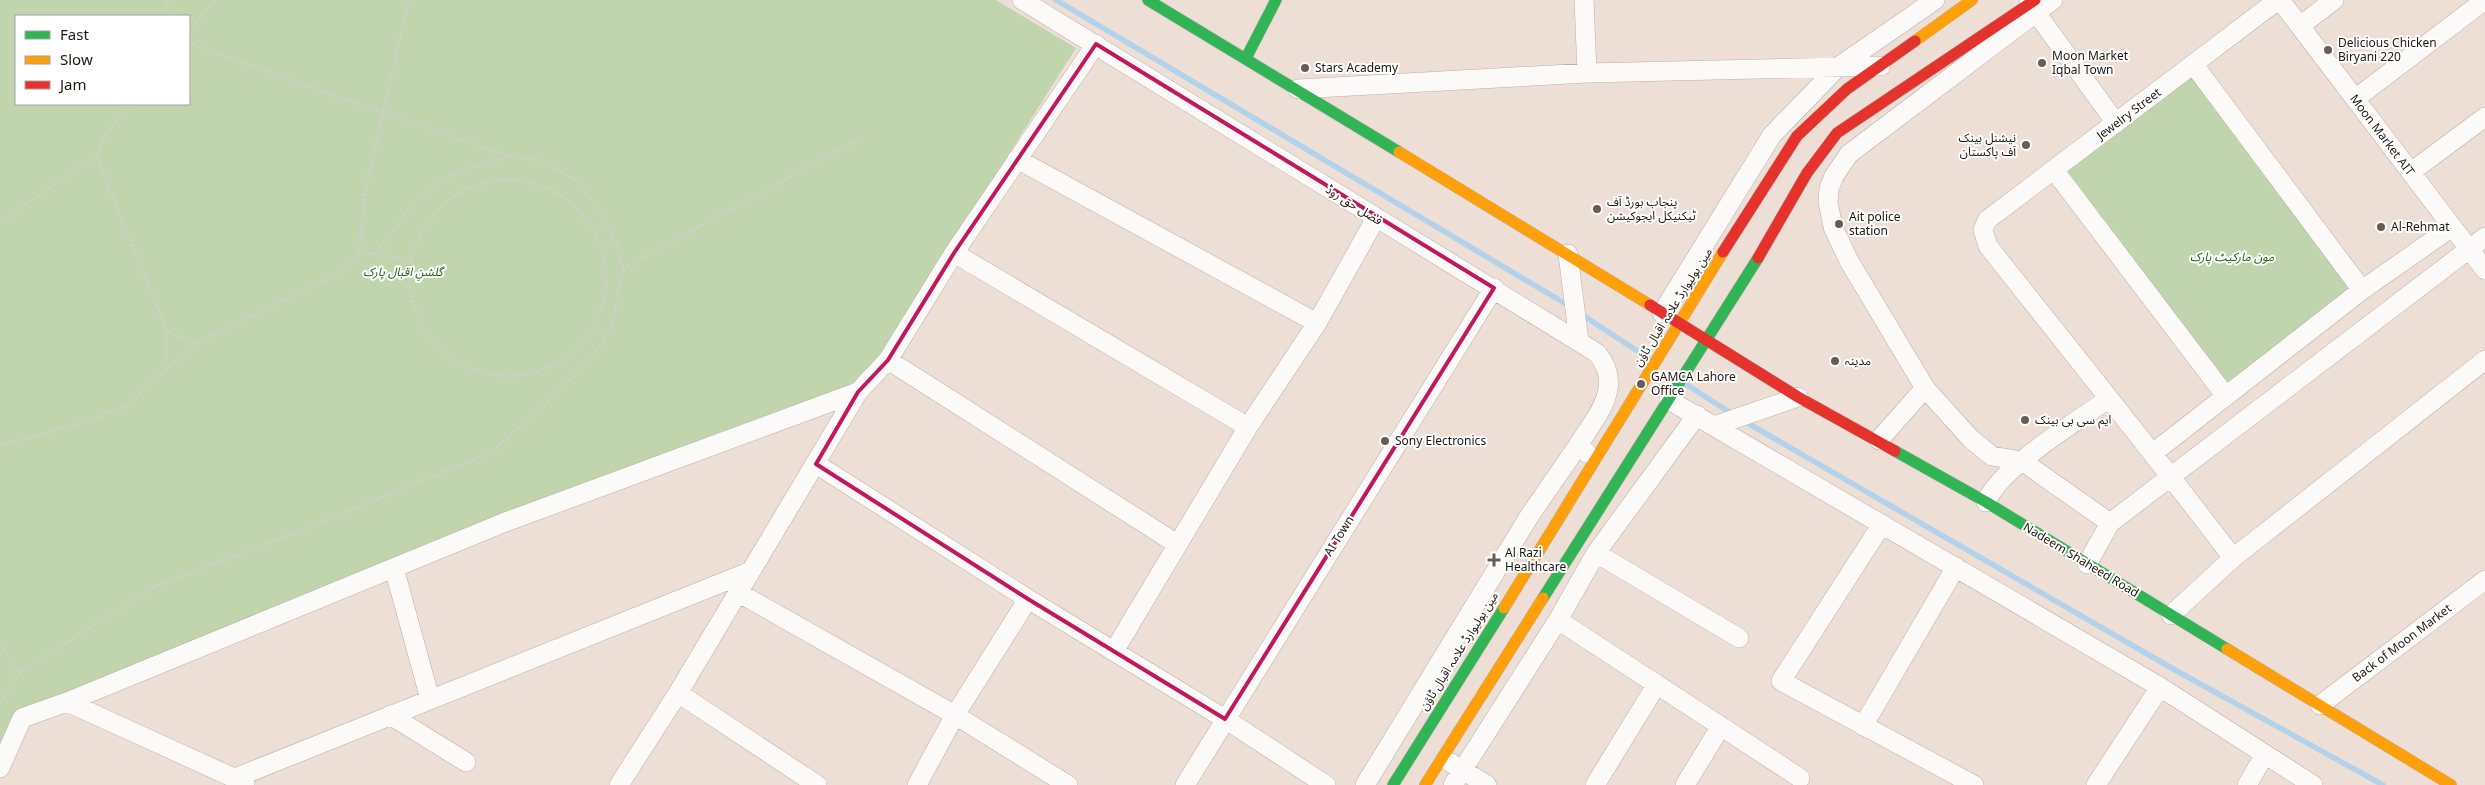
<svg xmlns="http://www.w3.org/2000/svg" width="2485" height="785" font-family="Georgia,'Noto Sans Arabic',serif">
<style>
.green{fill:#c0d5ae;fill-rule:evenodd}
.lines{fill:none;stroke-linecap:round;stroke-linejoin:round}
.stream{stroke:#b2d3eb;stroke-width:5.5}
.street-casing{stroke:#b9aea6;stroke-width:20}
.fast-casing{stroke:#b9aea6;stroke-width:12}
.slow-casing{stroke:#b9aea6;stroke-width:12}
.jam-casing{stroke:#b9aea6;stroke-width:12}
.path{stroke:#d2cecb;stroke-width:3;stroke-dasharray:2.5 2.5;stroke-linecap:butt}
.street{stroke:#fcfaf9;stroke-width:19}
.fast{stroke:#30b455;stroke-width:11}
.slow{stroke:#ff9f0a;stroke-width:11}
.jam{stroke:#e5322d;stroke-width:11}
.marked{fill:none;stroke:#c2185b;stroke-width:4;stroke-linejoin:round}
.poi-dot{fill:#675c55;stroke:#fff;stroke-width:2}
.labels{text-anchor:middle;stroke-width:4;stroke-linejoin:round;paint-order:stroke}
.poi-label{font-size:12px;fill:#1f160f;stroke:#fff;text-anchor:start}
.street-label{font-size:12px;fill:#1f160f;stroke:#fff}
.park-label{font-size:12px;font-style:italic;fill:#266110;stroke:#fff}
</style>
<rect width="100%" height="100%" fill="#eedfd6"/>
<path class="green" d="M 0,0 L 996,0 L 1076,48 L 858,392 L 22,718 L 0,775 ZM 16,16 L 189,16 L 189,104 L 16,104 Z
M 2195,73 L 2354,287 L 2226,383 L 2066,169 Z"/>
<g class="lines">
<path class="stream" d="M 1056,0 L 1571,307
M 1581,314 L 1648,358
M 1687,385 L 1734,415
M 1744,421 L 2175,670 L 2383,785"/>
<defs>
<path id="street" d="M 1022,0 L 1597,353 C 1625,387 1596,416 1577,447
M 1584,0 L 1587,73
M 2053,0 L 1849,154 L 1834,176 L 1829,189 L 1828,202 L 1833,227 L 1849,261 L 1925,388 L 1971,439 L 1992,456 L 2022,461 L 2110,523
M 2280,0 L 2485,270
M 2029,3 L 2116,123
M 2300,26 L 2334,0
M 2194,65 L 2362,290
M 1298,89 L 1587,73 L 1881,66
M 2355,99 L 2485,0
M 1017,159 L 1317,323
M 2054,170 L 2225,395
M 2411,172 L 2485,117
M 954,253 L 1248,427
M 1568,254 L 1579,341
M 1662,313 L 1772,135 L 1838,67 L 1935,0
M 888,360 L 1177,544
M 1669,400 L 2160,687 L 2313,785
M 1714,426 L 1798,397
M 1879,440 L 1925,388
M 2153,453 L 2362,290 L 2452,227
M 816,464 L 1028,599 L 1225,719 L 1326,785
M 1986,502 C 2001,467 2075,423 2108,399
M 1882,524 L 1781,681 L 1974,785
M 1596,553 L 1739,638
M 2233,558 C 2153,452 2070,350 1988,246 L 1983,230 L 1987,220 L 2278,0
M 2087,564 L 2110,523 L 2485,237
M 394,568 L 430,699
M 739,593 L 955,715 L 1068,785
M 2171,615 L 2233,558 L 2485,360
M 1558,620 L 1800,778
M 1114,651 L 1248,427 L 1317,323 L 1376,218
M 678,693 L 817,785
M 67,702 L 245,783
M 2320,705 L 2485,580
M 390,715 L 466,762
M 1863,726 L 1956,567
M 1451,763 L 1487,785
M 0,768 L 22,718 L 67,702 L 503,523 L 858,392
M 235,778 L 751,571
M 619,785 L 678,693 L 858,392 L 888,360 L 954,253 L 1096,44
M 917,785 L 955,715 L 1028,599
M 1185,785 L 1494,288
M 1365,785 L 1530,515 L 1577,447 L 1587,453
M 1453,785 L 1558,620 L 1596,553 L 1697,415
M 1595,785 L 1657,684
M 1685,785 L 1721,726
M 2096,785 L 2160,687
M 2247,785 L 2264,756"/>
<path id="fast" d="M 1148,0 L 1399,152
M 1246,58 L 1276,0
M 1895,451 L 1986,502 L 2227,649
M 1543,598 L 1758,258
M 1393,785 L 1504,608"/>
<path id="slow" d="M 1915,41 L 1972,0
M 1399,152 L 1650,305
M 1504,608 L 1723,252
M 2227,649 L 2451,785
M 1425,785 L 1543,598"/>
<path id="jam" d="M 1723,252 L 1797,136 L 1847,89 L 1915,41
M 1758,258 L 1807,173 L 1837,133 L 2035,0
M 1650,305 L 1798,397 L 1895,451"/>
</defs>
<use href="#street" class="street-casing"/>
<use href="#fast" class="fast-casing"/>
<use href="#slow" class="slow-casing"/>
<use href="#jam" class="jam-casing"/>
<path class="path" d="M 165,0 L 172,16
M 189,30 L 216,0
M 96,156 L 167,331 L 195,344 L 335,275 L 349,265 L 357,252 L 361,238 L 366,187 L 409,0
M410 278a98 98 0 1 1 196 0a98 98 0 1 1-196 0Z
M 0,222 L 96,156 L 105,135 L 130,104
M 358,252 L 411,260
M 372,254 C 389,241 396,226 409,209 C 434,177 472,166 510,156
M 623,269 L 861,138
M 166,370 L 167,331
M 0,445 L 82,423 L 126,406 L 195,344
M 0,645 L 20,672
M 0,704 L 20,672 L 152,588 L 325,521 L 492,452 L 558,392 L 600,346 L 612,325 L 623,269 L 615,240 L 599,210 L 576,180 L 539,160 L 510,156 L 383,113 L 197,46 L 189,40"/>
<use href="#street" class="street"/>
<use href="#fast" class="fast"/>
<use href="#slow" class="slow"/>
<use href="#jam" class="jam"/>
</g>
<path class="marked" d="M 1096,44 L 1494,288 L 1225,719 L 1028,599 L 816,464 L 858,392 L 888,360 L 954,253 Z"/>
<g class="poi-dot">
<circle cx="2328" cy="50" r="5"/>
<circle cx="2042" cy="63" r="5"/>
<circle cx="1305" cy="68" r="5"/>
<circle cx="2026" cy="145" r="5"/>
<circle cx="1597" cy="209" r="5"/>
<circle cx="1839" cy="224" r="5"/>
<circle cx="2381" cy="227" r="5"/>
<circle cx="1835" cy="361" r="5"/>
<circle cx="1641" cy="384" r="5"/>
<circle cx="2025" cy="420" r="5"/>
<circle cx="1385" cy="441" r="5"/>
<path d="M1491.5 552.5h5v5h5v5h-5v5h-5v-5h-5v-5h5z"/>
</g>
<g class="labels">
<g class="poi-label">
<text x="2338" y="47">Delicious Chicken<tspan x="2338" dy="14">Biryani 220</tspan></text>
<text x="2052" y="60">Moon Market<tspan x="2052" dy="14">Iqbal Town</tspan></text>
<text x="1315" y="72">Stars Academy</text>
<text x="2016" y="142" text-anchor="end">نیشنل بینک<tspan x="2016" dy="14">آف پاکستان</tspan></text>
<text x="1607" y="206">پنجاب بورڈ آف<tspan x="1607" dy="14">ٹیکنیکل ایجوکیشن</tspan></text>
<text x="1849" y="221">Ait police<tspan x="1849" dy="14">station</tspan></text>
<text x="2391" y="231">Al-Rehmat</text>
<text x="1845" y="365">مدینہ</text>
<text x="1651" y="381">GAMCA Lahore<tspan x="1651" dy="14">Office</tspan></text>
<text x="2035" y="424">ایم سی بی بینک</text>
<text x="1395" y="445">Sony Electronics</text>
<text x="1505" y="557">Al Razi<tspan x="1505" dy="14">Healthcare</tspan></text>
</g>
<g class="street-label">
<text transform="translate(2129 114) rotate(-37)" y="4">Jewelry Street</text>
<text transform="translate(2382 135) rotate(53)" y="4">Moon Market AIT</text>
<text transform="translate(1354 205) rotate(32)" y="4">فضل حق روڈ</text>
<text transform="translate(1673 307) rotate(-58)" y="4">مین بولیوارڈ علامہ اقبال ٹاؤن</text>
<text transform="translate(1339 536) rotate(-58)" y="4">AI Town</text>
<text transform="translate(2081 560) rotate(31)" y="4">Nadeem Shaheed Road</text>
<text transform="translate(2402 643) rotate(-37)" y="4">Back of Moon Market</text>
<text transform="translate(1459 651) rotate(-58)" y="4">مین بولیوارڈ علامہ اقبال ٹاؤن</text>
</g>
<g class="park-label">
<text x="2232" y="261">مون مارکیٹ پارک</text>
<text x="403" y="276">گلشنِ اقبال پارک</text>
</g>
</g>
<rect x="15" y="15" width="175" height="90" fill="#ffffff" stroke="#a5a29f"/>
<rect x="25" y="31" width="25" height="8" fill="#30b455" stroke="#a5a29f"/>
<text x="60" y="40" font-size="15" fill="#1f160f">Fast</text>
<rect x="25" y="56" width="25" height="8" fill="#ff9f0a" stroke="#a5a29f"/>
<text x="60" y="65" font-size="15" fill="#1f160f">Slow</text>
<rect x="25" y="81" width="25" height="8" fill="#e5322d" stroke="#a5a29f"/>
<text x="60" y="90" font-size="15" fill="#1f160f">Jam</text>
</svg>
